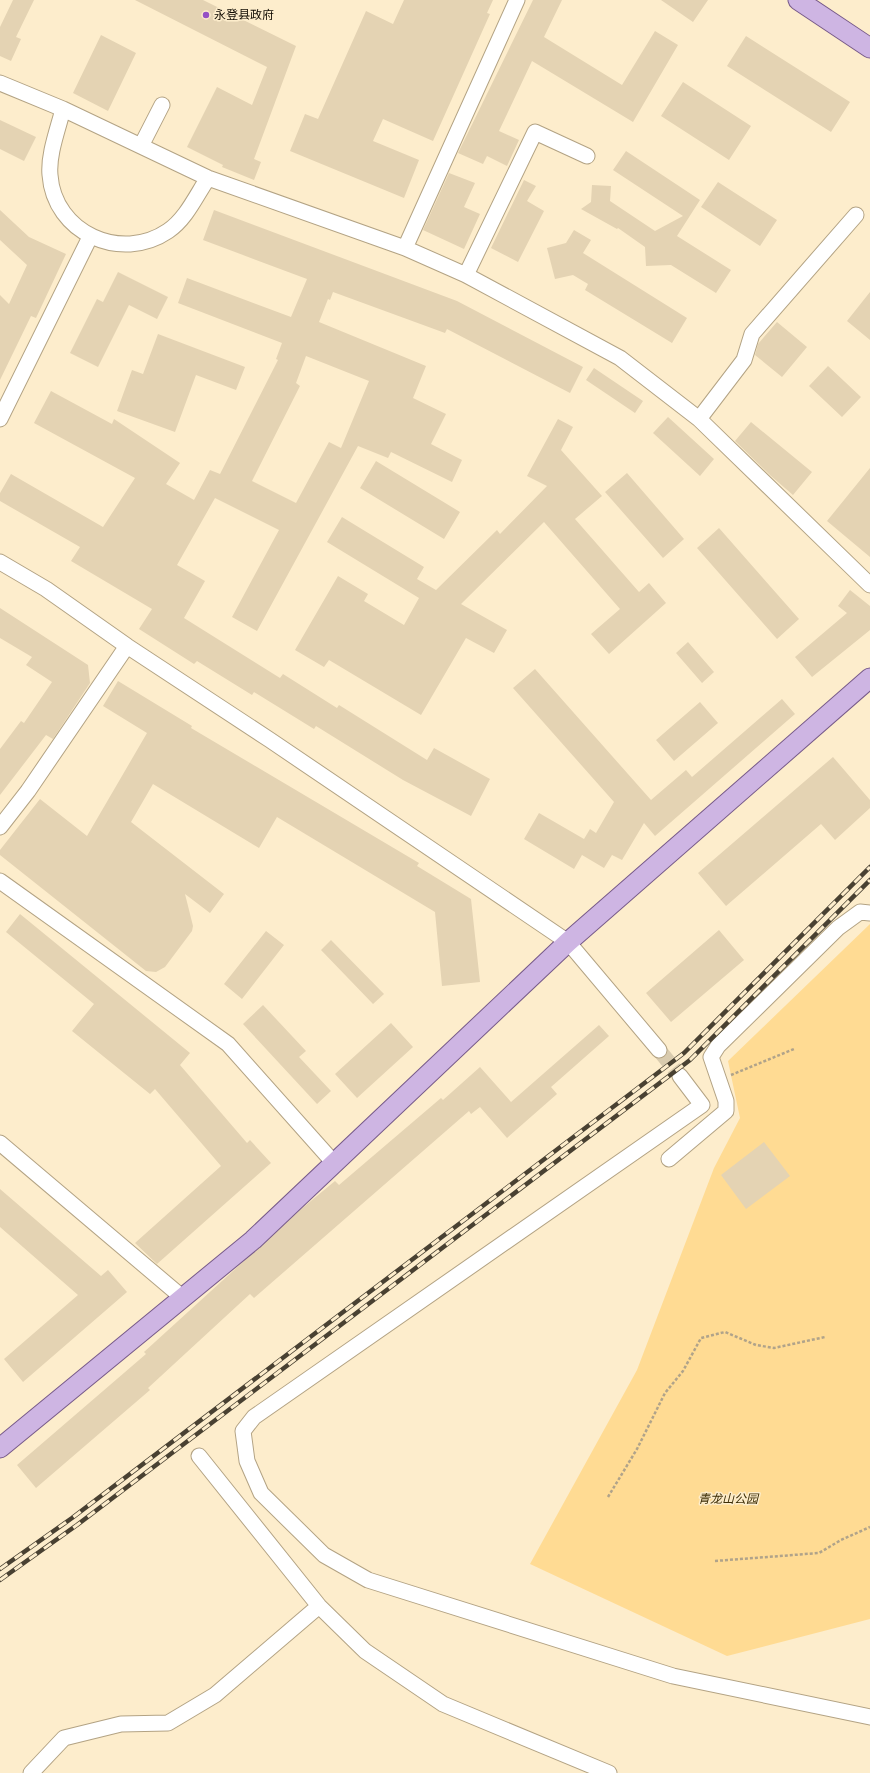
<svg xmlns="http://www.w3.org/2000/svg" width="870" height="1773" font-family="'Playfair Display','Noto Sans SC',serif">
<style>
.green{fill:#ffdb93}
.building{fill:#e4d3b3;fill-rule:evenodd}
.lines{fill:none;stroke-linecap:round;stroke-linejoin:round}
.minor-tunnel{stroke:#d9cbae;stroke-width:15;stroke-dasharray:15 8;stroke-linecap:butt}
.minor-casing{stroke:#b3a384;stroke-width:17}
.major-casing{stroke:#775a89;stroke-width:21}
.path{stroke:#b0a38a;stroke-width:2.5;stroke-dasharray:3 2;stroke-linecap:butt}
.minor{stroke:#fff;stroke-width:15}
.major{stroke:#ceb5e3;stroke-width:19}
.rail-casing{stroke:#494132;stroke-width:4.5}
.rail{stroke:#fdedcc;stroke-width:3;stroke-dasharray:9;stroke-linecap:butt}
.poi-dot{fill:#9551c5;stroke:#fdedcc;stroke-width:1.5}
.labels{text-anchor:middle;stroke-width:3;stroke-linejoin:round;paint-order:stroke}
.poi-label{font-size:12px;fill:#100b02;stroke:#fdedcc;text-anchor:start}
.park-label{font-size:12px;font-style:italic;fill:#3e2e06;stroke:#fdedcc}
</style>
<rect width="100%" height="100%" fill="#fdedcc"/>
<path class="green" d="M 870,924 L 870,1619 L 727,1656 L 530,1564 L 637,1370 L 714,1168 L 740,1118 L 728,1061 Z"/>
<path class="building" d="M 13,0 L 34,0 L 16,37 L 21,39 L 11,61 L 0,56 L 0,27 Z
M 135,0 L 203,0 L 296,46 L 254,159 L 261,162 L 254,180 L 222,167 L 223,165 L 187,147 L 217,87 L 252,105 L 267,67 Z
M 404,0 L 493,0 L 487,13 L 490,14 L 433,141 L 383,119 L 373,141 L 419,160 L 404,198 L 290,151 L 305,114 L 318,119 L 366,11 L 393,24 Z
M 533,0 L 562,0 L 544,37 L 622,85 L 655,31 L 678,45 L 633,122 L 532,61 L 499,131 L 519,140 L 507,166 L 487,156 L 483,164 L 458,153 Z
M 661,0 L 708,0 L 693,22 Z
M 101,35 L 136,53 L 108,111 L 73,93 Z
M 746,36 L 850,102 L 831,132 L 727,66 Z
M 683,82 L 751,126 L 729,160 L 661,116 Z
M 0,120 L 36,137 L 24,161 L 0,149 Z
M 626,151 L 700,200 L 677,236 L 731,270 L 716,293 L 671,265 L 646,266 L 645,247 L 618,228 L 617,229 L 581,209 L 591,202 L 592,185 L 611,186 L 610,201 L 655,231 L 683,216 L 613,170 Z
M 449,173 L 475,183 L 464,207 L 480,214 L 464,249 L 423,230 Z
M 524,180 L 536,186 L 527,201 L 544,211 L 518,262 L 491,248 Z
M 718,182 L 777,220 L 760,246 L 701,207 Z
M 0,210 L 29,237 L 66,254 L 36,318 L 31,316 L 0,380 L 0,295 L 9,304 L 27,265 L 0,240 Z
M 214,210 L 457,301 L 583,367 L 570,393 L 447,329 L 445,333 L 333,292 L 330,300 L 328,299 L 319,322 L 426,366 L 413,398 L 446,414 L 431,444 L 462,460 L 452,482 L 391,452 L 388,458 L 358,446 L 257,631 L 232,617 L 279,530 L 215,498 L 177,565 L 205,581 L 184,618 L 280,678 L 283,674 L 337,708 L 339,705 L 427,760 L 434,748 L 490,779 L 471,816 L 403,780 L 316,726 L 314,729 L 254,692 L 252,695 L 197,661 L 194,664 L 139,629 L 152,609 L 71,561 L 80,547 L 0,501 L 0,493 L 11,474 L 103,527 L 135,478 L 34,423 L 51,391 L 112,424 L 114,419 L 180,463 L 166,484 L 194,500 L 210,470 L 220,474 L 278,360 L 276,359 L 282,343 L 178,303 L 187,278 L 291,317 L 307,279 L 203,240 ZM 306,356 L 369,381 L 341,448 L 329,442 L 296,503 L 252,481 L 300,386 L 296,383 Z
M 574,230 L 591,240 L 583,253 L 687,318 L 672,343 L 585,290 L 588,284 L 573,275 L 555,279 L 547,248 L 566,243 Z
M 118,272 L 168,297 L 157,319 L 129,305 L 98,367 L 70,353 L 97,299 L 103,302 Z
M 870,292 L 870,340 L 847,321 Z
M 777,322 L 807,347 L 782,377 L 755,355 L 758,344 Z
M 158,334 L 245,367 L 236,390 L 196,375 L 175,432 L 117,411 L 132,370 L 143,374 Z
M 828,366 L 861,397 L 842,417 L 809,386 Z
M 594,368 L 643,401 L 635,413 L 586,380 Z
M 668,417 L 714,459 L 700,476 L 653,433 Z
M 558,419 L 573,427 L 561,450 L 602,496 L 575,519 L 639,592 L 649,583 L 666,603 L 609,654 L 591,634 L 620,609 L 544,522 L 461,604 L 507,630 L 494,653 L 466,638 L 421,715 L 329,660 L 324,667 L 295,650 L 338,576 L 368,594 L 364,601 L 404,625 L 419,598 L 327,542 L 342,517 L 424,567 L 417,579 L 436,590 L 497,530 L 500,534 L 547,486 L 527,476 Z
M 751,422 L 812,472 L 793,495 L 771,476 L 735,441 Z
M 376,461 L 460,512 L 444,539 L 360,488 Z
M 870,468 L 870,557 L 827,521 Z
M 627,473 L 684,539 L 663,558 L 605,492 Z
M 719,528 L 799,619 L 777,639 L 697,548 Z
M 850,590 L 870,606 L 870,630 L 812,677 L 795,657 L 847,613 L 838,606 Z
M 0,608 L 88,665 L 90,683 L 53,739 L 46,735 L 0,795 L 0,749 L 21,721 L 24,723 L 52,682 L 26,665 L 32,657 L 0,638 Z
M 688,642 L 714,672 L 702,683 L 676,653 Z
M 535,669 L 651,800 L 686,770 L 692,777 L 782,699 L 795,714 L 655,836 L 644,823 L 622,860 L 612,855 L 604,868 L 582,855 L 574,869 L 524,839 L 539,813 L 584,839 L 590,829 L 596,833 L 614,802 L 513,688 Z
M 118,681 L 192,726 L 191,728 L 419,863 L 417,866 L 471,899 L 480,982 L 442,986 L 435,912 L 277,817 L 259,848 L 153,784 L 131,822 L 224,894 L 210,913 L 185,894 L 193,926 L 192,931 L 165,967 L 156,972 L 146,971 L 0,855 L 0,850 L 40,799 L 87,836 L 147,733 L 103,706 Z
M 700,702 L 718,723 L 674,761 L 656,740 Z
M 833,757 L 870,800 L 870,808 L 835,840 L 821,824 L 726,906 L 698,873 Z
M 20,914 L 190,1053 L 180,1065 L 247,1143 L 250,1140 L 271,1163 L 157,1264 L 135,1243 L 221,1166 L 155,1089 L 150,1094 L 72,1031 L 94,1004 L 6,932 Z
M 719,930 L 744,960 L 671,1022 L 646,993 Z
M 266,931 L 284,945 L 242,999 L 224,984 Z
M 331,940 L 384,994 L 373,1004 L 321,950 Z
M 263,1005 L 306,1051 L 299,1057 L 331,1091 L 317,1104 L 243,1024 Z
M 391,1023 L 413,1047 L 357,1098 L 335,1074 Z
M 599,1025 L 609,1036 L 551,1087 L 557,1094 L 507,1138 L 480,1107 L 471,1114 L 469,1111 L 254,1298 L 250,1294 L 148,1388 L 150,1390 L 36,1488 L 17,1465 L 146,1354 L 144,1352 L 300,1210 L 335,1181 L 339,1185 L 441,1098 L 443,1100 L 480,1067 L 511,1102 Z
M 764,1142 L 790,1176 L 746,1209 L 721,1175 Z
M 0,1189 L 101,1276 L 108,1270 L 127,1292 L 23,1382 L 4,1359 L 78,1295 L 0,1227 Z"/>
<g class="lines">
<path class="minor-tunnel" d="M 659,1050 L 680,1076"/>
<defs>
<path id="minor" d="M 0,83 L 63,109 L 208,178 L 405,248 L 466,275 L 620,358 L 699,419 L 870,585
M 63,109 C 58,129 48,155 50,175 C 54,233 121,263 168,231 C 186,219 196,196 208,178
M 141,146 L 162,105
M 405,248 L 517,0
M 466,275 L 535,132 L 587,156
M 0,419 L 90,237
M 699,419 L 744,360 L 752,334 L 856,215
M 0,562 L 46,589 L 127,646 L 270,740 L 568,942 L 659,1050
M 0,827 L 28,791 L 127,646
M 0,881 L 228,1044 L 334,1163
M 680,1076 L 702,1105 L 254,1417 L 243,1431 L 247,1461 L 261,1493 L 324,1555 L 368,1580 L 673,1676 L 870,1717
M 0,1143 L 183,1298
M 669,1159 L 726,1111 L 726,1101 L 711,1057 L 718,1046 L 838,928 L 860,912 L 870,913
M 199,1456 L 319,1606 L 365,1651 L 443,1704 L 609,1773
M 31,1773 L 64,1738 L 121,1724 L 168,1723 L 215,1695 L 319,1606"/>
<path id="major" d="M 798,0 L 870,48
M 0,1448 L 253,1240 L 568,942 L 870,678"/>
</defs>
<use href="#minor" class="minor-casing"/>
<use href="#major" class="major-casing"/>
<path class="path" d="M 731,1075 L 794,1049
M 608,1497 L 637,1449 L 665,1393 L 683,1371 L 701,1338 L 725,1332 L 756,1345 L 774,1348 L 825,1337
M 715,1561 L 819,1553 L 841,1540 L 870,1527"/>
<use href="#minor" class="minor"/>
<use href="#major" class="major"/>
<defs>
<path id="rail" d="M 0,1569 L 72,1518 L 684,1053 L 870,867
M 0,1580 L 77,1525 L 690,1060 L 870,880"/>
</defs>
<use href="#rail" class="rail-casing"/>
<use href="#rail" class="rail"/>
</g>
<circle class="poi-dot" cx="206" cy="15" r="4"/>
<g class="labels">
<g class="poi-label">
<text x="214" y="19">永登县政府</text>
</g>
<g class="park-label">
<text x="728" y="1503">青龙山公园</text>
</g>
</g>
</svg>
